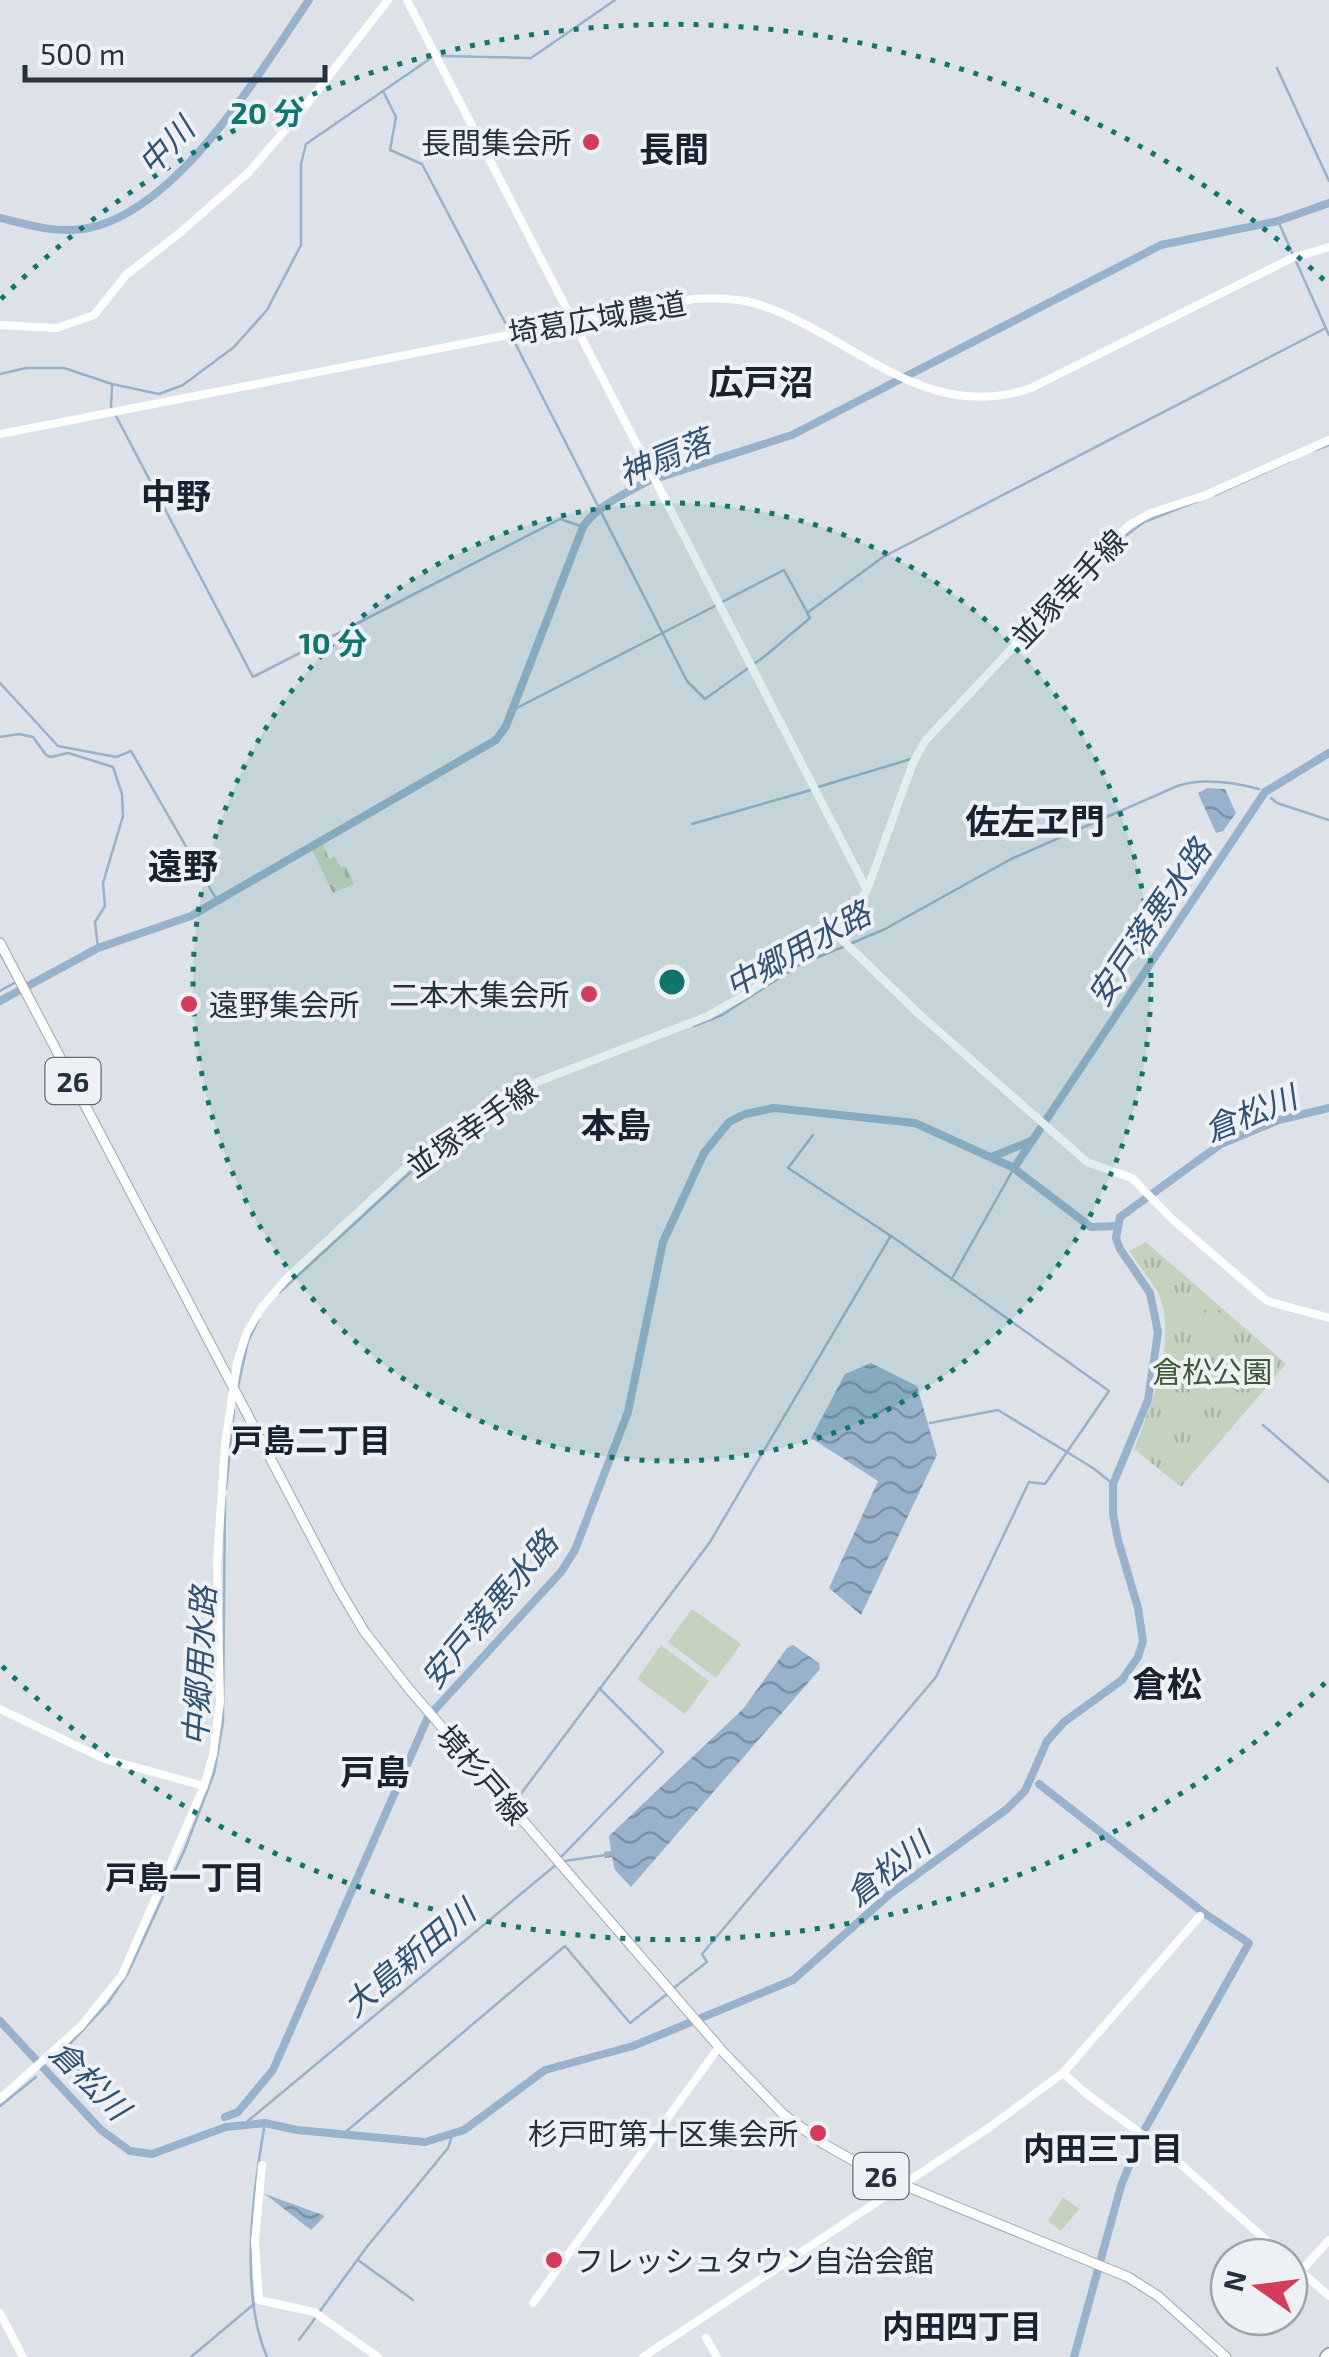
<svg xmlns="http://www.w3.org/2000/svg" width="1329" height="2357" viewBox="0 0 1329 2357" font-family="'Exo 2','Noto Sans JP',sans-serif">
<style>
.cemetery{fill:url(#cemetery-stones)}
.park{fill:url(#park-tufts)}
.garden{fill:#c4d2be}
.water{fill:url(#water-waves)}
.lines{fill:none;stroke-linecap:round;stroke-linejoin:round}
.stream{stroke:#97b2ca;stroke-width:2.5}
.river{stroke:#97b2ca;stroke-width:8}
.primary-casing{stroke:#9ca7b4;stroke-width:11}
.highway-casing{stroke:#84909f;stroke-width:14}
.secondary{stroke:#fff;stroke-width:8}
.primary{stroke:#fff;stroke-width:9}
.highway{stroke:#fff;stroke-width:11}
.ring{fill:none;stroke:#0f766e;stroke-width:5;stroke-dasharray:5 10}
.poi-dot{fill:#d33c5b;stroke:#edf1f5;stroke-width:4}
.labels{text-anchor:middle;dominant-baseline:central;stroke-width:8;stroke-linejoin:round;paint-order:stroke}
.shield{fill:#edf1f5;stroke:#626b76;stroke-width:2.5}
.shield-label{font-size:28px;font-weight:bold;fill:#26313f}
.poi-label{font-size:30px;fill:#26313f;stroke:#edf1f5;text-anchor:end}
.street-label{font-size:30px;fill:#26313f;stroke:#edf1f5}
.park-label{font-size:30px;fill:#3d5b33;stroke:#edf1f5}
.water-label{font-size:32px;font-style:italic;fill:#2f5275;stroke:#edf1f5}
.neighbourhood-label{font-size:32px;font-weight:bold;fill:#192230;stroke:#edf1f5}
.quarter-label{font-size:35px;font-weight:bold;fill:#192230;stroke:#edf1f5}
.centre{fill:#0f766e;stroke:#edf1f5;stroke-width:5}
.ring-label{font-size:30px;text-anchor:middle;font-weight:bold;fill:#0f766e;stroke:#edf1f5;stroke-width:8;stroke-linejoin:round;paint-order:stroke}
</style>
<defs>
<pattern id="cemetery-stones" width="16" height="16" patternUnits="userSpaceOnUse" patternTransform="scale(2.5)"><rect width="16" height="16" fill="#c4d2be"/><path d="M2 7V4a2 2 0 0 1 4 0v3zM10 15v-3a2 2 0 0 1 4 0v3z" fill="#a8b5a4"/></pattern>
<pattern id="park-tufts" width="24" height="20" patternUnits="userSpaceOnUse" patternTransform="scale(2.5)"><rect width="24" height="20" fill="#c4d2be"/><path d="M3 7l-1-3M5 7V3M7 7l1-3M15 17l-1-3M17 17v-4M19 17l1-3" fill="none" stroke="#a8b5a4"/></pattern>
<pattern id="water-waves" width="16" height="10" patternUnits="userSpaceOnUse" patternTransform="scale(2.5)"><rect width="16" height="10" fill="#97b2ca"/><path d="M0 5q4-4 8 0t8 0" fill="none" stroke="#7b91a5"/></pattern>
</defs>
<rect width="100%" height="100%" fill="#dde2e8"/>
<polygon class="cemetery" points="323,844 329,859 335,857 341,868 345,866 354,884 333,893 312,850"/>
<g class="park">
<path d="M 1146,1242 L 1286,1364 L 1181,1487 L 1134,1449 C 1151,1406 1181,1333 1156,1289 C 1148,1276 1137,1264 1129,1251 Z"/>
<polygon points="1063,2197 1079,2209 1061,2231 1048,2221"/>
</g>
<g class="garden">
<polygon points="1211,1306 1229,1321 1215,1337 1198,1322"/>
<polygon points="692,1609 741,1644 716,1678 668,1642"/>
<polygon points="661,1645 709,1681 685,1714 637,1679"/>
</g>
<g class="water">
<polygon points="1207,788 1225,789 1236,813 1223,831 1216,833 1198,793"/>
<polygon points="871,1363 917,1386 937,1455 861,1615 829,1588 878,1481 811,1438 845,1374"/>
<polygon points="793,1645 819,1663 820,1669 631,1887 615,1870 612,1857 605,1858 604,1852 611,1851 609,1836 743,1709 787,1648"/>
<polygon points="73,2053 100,2080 89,2094 60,2066"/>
<polygon points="265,2194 323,2215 324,2217 311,2230"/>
</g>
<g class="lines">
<g class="stream">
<polyline points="442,56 531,58 615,0"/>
<polyline points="1277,68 1329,181"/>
<polyline points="383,91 396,117 390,150 422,164 509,330"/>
<polyline points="1278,221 1329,335"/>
<polyline points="512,337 687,681 705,699 765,656 810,618 807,613 883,557 1326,328"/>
<polyline points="0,374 26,368 64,368 112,384 159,394 183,385 234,347 267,310 301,245 301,164 306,144 434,56"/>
<polyline points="111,407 112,385"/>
<polyline points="115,414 253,677 560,519 583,527"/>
<polyline points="1316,450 1329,445"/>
<polyline points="1215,495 1290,461"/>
<polyline points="722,602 784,570 807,612"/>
<polyline points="1055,608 1120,540 1144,522 1198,501"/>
<polyline points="0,683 58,746 116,757 131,751 218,902"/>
<polyline points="511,711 715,606"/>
<polyline points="0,737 19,734 33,737 46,755 51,757 68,753 113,767 122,794 123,816 103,883 105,906 95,922 98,948"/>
<polyline points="818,787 911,759"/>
<polyline points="1271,798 1277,803 1329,820"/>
<polyline points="692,824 811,790"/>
<path d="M 852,943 L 885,929 L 1011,859 L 1175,787 C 1201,777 1232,782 1259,789"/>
<polyline points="0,953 13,977"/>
<polyline points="0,991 16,982"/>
<polyline points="694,1026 722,1015 799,965 845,946"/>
<polyline points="492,1112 523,1092"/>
<polyline points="951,1280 1014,1168"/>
<polyline points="279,1293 428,1156"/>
<polyline points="238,1387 248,1341 259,1319"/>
<polyline points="930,1423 998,1410 1093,1468 1113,1484"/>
<polyline points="1263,1425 1329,1482"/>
<polyline points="226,1489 234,1410"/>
<polyline points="514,1803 710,1542 890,1237"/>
<polyline points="561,1857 663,1752 599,1688"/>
<polyline points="564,1861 606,1855"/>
<polyline points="675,1987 707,1962 702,1954 936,1677 1029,1482 1045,1484 1109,1391 897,1240 788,1168 813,1135"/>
<polyline points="55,2060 108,2003 128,1973 185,1849 214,1773 223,1722 225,1497"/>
<polyline points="0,2106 36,2077"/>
<path d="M 265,2123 C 253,2191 239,2292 267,2357"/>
<polyline points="243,2125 557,1864"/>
<polyline points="342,2135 565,1946 630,2023 667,1994"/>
<polyline points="358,2260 413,2300"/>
<polyline points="320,2311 366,2248 448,2148 452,2136"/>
<polyline points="299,2340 316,2317"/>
<polyline points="191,2357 254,2304"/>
</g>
<g class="river">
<path d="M 0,218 C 28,225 54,233 83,229 C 176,215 259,73 309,0"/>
<path d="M 0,1001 L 98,948 L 191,916 L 496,740 L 506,726 L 583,527 C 596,506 627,493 648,481 L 792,435 L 1161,245 L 1278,221 L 1329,203"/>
<polyline points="994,1156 1031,1141"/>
<polyline points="1014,1168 1265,792 1329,753"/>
<polyline points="1039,1784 1204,1913 1249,1943 1145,2129"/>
<polyline points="0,2021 101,2130 130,2151 152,2154 226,2127 265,2123 297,2130 425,2142 464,2130 545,2070 633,2046 793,1980 890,1894 1007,1809 1025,1791 1047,1741 1064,1722 1122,1680 1138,1657 1143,1641 1138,1608 1118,1540 1113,1514 1113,1484 1148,1400 1158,1332 1150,1293 1120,1249 1116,1238 1120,1217 1221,1144 1279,1120 1329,1108"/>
<polyline points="225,2117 238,2112 273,2070 428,1717 561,1572 575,1550 628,1412 663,1242 704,1153 729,1122 745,1114 774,1108 915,1123 1012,1167 1091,1227 1116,1226"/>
<polyline points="1074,2357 1121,2186 1140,2139"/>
</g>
<g class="primary-casing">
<polyline id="primary" points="0,943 339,1589 364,1631 409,1689 725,2054 783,2114 824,2144 879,2175 1128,2277 1158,2296 1226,2357"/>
</g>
<g class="highway-casing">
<polyline id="highway" points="1326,2357 1329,2354"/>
</g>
<g class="secondary">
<polyline points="407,0 867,890"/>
<polyline points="0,325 57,328 94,315 126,275 181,232 249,172 300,113 388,0"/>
<path d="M 0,434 L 693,299 C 713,298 735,298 754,303 C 851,332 922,426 1031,388 L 1292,258 L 1329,247"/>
<polyline points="836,934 918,1013 1087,1162 1132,1178 1172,1219 1267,1301 1329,1318"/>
<polyline points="0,1709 102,1758 204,1786"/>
<polyline points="1063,2073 1088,2095 1169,2154 1285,2257"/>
<polyline points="0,2099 81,2026 122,1975 204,1786 213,1755 220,1702 217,1563 225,1445 237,1363 247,1332 262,1307 287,1278 410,1164 519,1089 708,1016 748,993 836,934 867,890 913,763 925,741 1106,548 1129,525 1151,513 1206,495 1329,440"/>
<polyline points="262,2165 255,2241 259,2300 314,2312 378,2357"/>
<polyline points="1289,2261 1329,2296"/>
<polyline points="1301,2271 1329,2240"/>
<polyline points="533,2303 719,2047"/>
<polyline points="0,2313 23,2357"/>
<polyline points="706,2338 717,2357"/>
<polyline points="643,2357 987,2129 1063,2073 1200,1916"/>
</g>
<use href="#primary" class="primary"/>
<use href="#highway" class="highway"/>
</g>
<circle cx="672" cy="982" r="479" fill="#0f766e" fill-opacity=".12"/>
<g class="ring">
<circle cx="672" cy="982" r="479"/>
<path d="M1325 1683A958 958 0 0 1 1 1665M1 299A958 958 0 0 1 1325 281"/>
</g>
<g class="poi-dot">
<circle cx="591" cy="142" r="10"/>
<circle cx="589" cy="994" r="10"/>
<circle cx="189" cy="1004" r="10"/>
<circle cx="818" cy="2133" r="10"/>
<circle cx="554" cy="2260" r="10"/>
</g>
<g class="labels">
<g class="shield">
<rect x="45.5" y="1058" width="55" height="46" rx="8"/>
<rect x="853.5" y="2153" width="55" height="46" rx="8"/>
</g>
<g class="shield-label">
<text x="73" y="1081">26</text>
<text x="881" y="2176">26</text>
</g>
<g class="poi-label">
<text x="571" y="142">長間集会所</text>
<text x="569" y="994">二本木集会所</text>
<text x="209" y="1004" text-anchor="start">遠野集会所</text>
<text x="798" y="2133">杉戸町第十区集会所</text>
<text x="574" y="2260" text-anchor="start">フレッシュタウン自治会館</text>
</g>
<g class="street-label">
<text transform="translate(597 317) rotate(-10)">埼葛広域農道</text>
<text transform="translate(1068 588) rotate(-46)">並塚幸手線</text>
<text transform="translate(471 1127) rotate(-34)">並塚幸手線</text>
<text transform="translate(483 1774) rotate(49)">境杉戸線</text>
</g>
<g class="park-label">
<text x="1212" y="1371">倉松公園</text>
</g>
<g class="water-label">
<text transform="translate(165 145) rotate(-46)">中川</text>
<text transform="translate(664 456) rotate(-22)">神扇落</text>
<text transform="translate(1148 922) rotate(-56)">安戸落悪水路</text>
<text transform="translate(797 948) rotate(-29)">中郷用水路</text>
<text transform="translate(1250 1112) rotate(-22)">倉松川</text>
<text transform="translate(488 1609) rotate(-50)">安戸落悪水路</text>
<text transform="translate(198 1666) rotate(-87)">中郷用水路</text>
<text transform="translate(887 1868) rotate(-38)">倉松川</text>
<text transform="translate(408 1957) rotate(-40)">大島新田川</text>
<text transform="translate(91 2079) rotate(45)">倉松川</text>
</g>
<g class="neighbourhood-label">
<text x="311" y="1439">戸島二丁目</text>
<text x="185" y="1876">戸島一丁目</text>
<text x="1103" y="2147">内田三丁目</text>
<text x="962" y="2325">内田四丁目</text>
</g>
<g class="quarter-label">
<text x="674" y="148">長間</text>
<text x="761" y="381">広戸沼</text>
<text x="176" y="495">中野</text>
<text x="1035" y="820">佐左ヱ門</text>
<text x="183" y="865">遠野</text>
<text x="616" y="1124">本島</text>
<text x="1167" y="1683">倉松</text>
<text x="375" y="1771">戸島</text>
</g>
</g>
<circle cx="672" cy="982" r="15" class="centre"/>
<g class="ring-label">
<text x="267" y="124">20 分</text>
<text x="333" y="654">10 分</text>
</g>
<g transform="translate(1259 2287) rotate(284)"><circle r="48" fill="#edf1f5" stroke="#9da4ac" stroke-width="2.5"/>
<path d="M0-8L18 38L0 25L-18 38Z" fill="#d33c5b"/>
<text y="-15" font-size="28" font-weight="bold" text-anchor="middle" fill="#26313f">N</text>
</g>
<path d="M25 65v15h300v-15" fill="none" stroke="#26313f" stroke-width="5"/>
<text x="40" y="65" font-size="30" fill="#26313f" stroke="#edf1f5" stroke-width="8" paint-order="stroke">500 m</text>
</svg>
